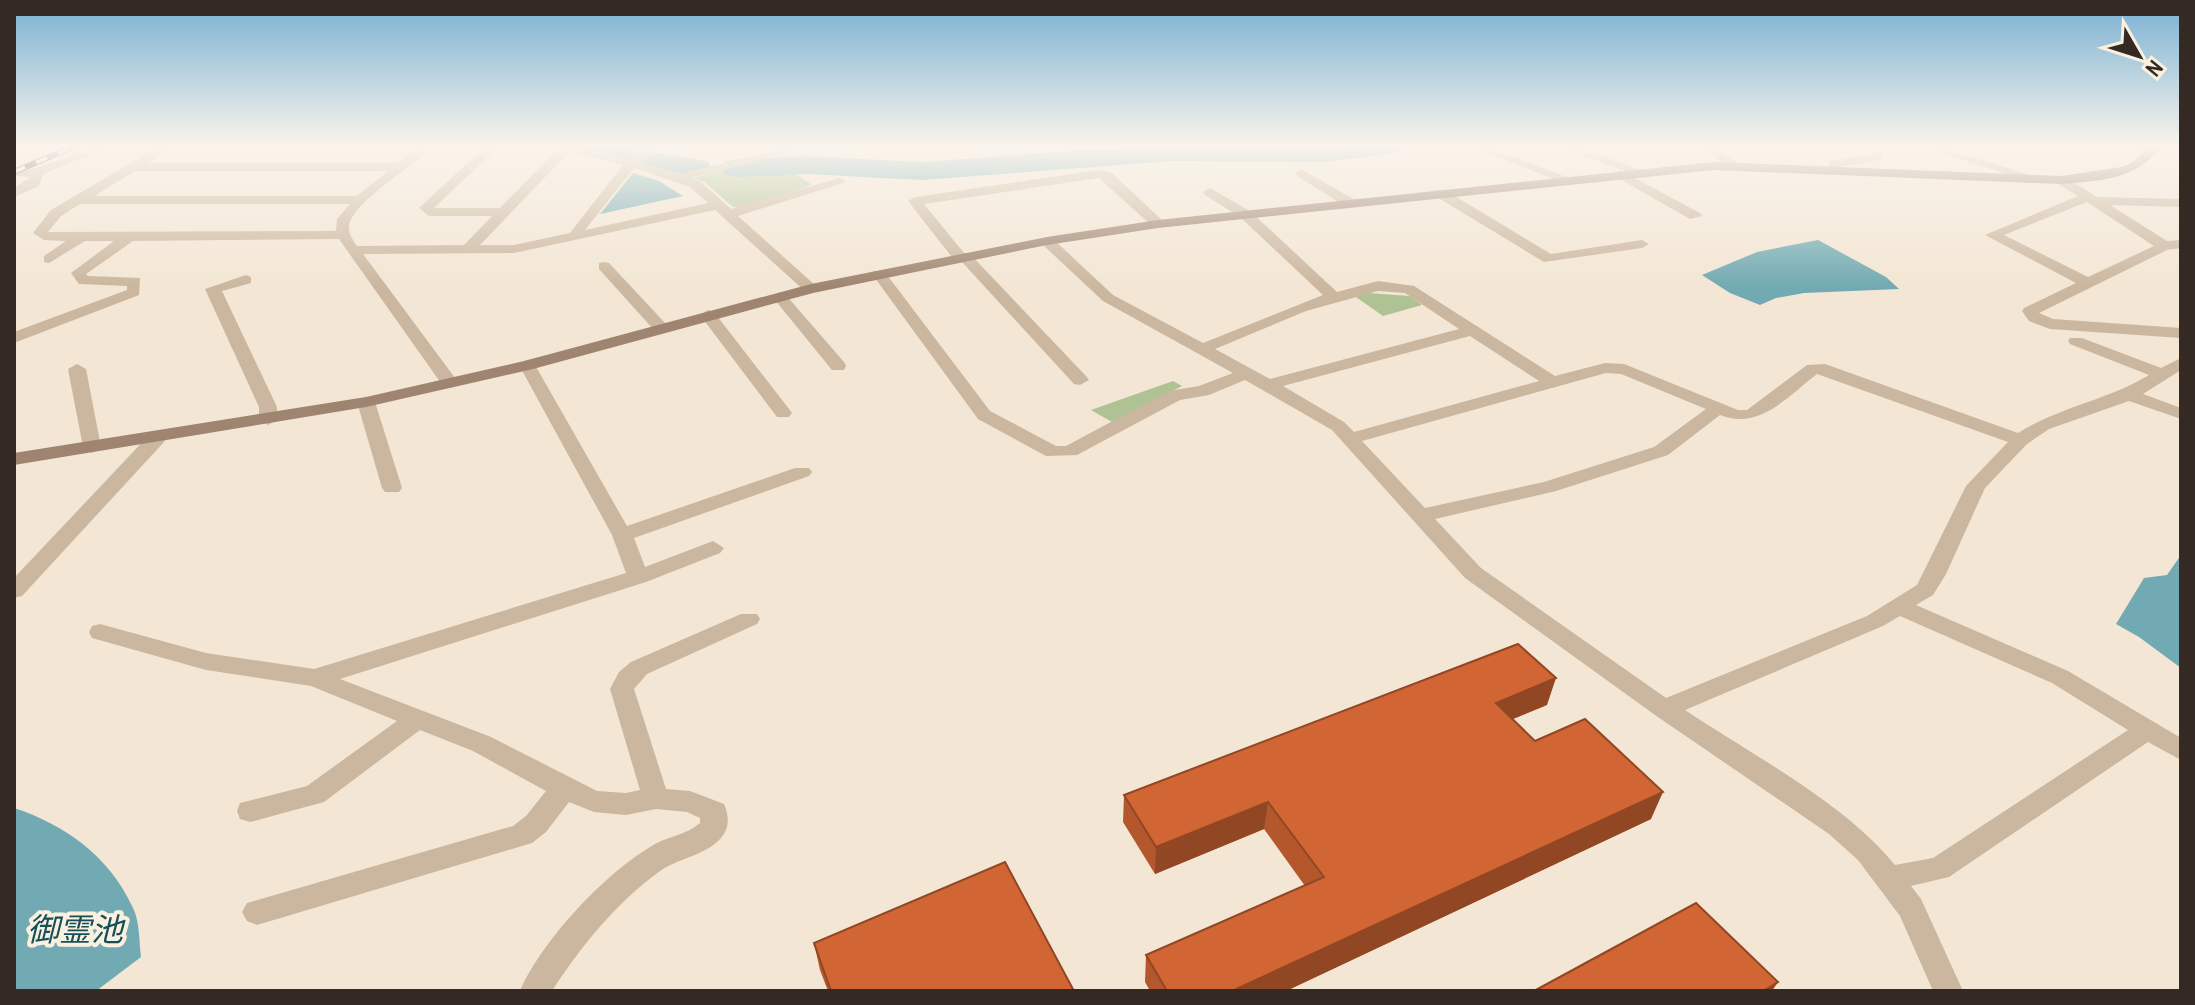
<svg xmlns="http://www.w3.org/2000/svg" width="2195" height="1005" viewBox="0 0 2195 1005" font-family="'Archivo Narrow','Noto Sans JP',sans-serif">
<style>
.green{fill:#afc293}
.water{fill:#71aab2}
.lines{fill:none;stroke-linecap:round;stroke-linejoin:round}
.river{fill:#71aab2;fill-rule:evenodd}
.street{fill:#cbb79f;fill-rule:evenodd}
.secondary{fill:#9f8571;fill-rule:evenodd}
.rail-casing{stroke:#342a23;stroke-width:6}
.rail{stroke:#faf0e0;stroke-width:4;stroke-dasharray:12;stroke-linecap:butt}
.wall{fill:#b4572c}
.shaded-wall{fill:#924724}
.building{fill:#d16533;stroke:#924724;stroke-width:2}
.labels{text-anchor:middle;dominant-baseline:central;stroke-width:8;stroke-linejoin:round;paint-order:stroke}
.near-water-label{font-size:32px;font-style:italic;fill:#164f58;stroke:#faf0e0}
</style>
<rect width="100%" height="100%" fill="#f3e6d4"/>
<g class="green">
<polygon points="788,168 812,185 744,207 733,207 704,182 694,178 726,169"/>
<polygon points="1368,293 1410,296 1422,305 1383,316 1356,297"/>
<polygon points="1173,381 1182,386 1112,422 1091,410"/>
</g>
<g class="water">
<polygon points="633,173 659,181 683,196 600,214"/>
<polygon points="1818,240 1886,277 1899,289 1804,293 1776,298 1760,305 1730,293 1702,275 1757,252"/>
<polygon points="2181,555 2181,668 2139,637 2116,624 2144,578 2167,575"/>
<path d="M 14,808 C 66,825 110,857 133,908 C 140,922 139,942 141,957 L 96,991 L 14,991 Z"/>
</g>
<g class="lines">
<g class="river">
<polygon points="578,147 630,147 639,154 634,160 624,163 582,153"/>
<polygon points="1125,147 1399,147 1395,153 1326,162 1172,161 922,180 807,174 736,177 725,174 721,168 725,162 736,159 807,156 922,162"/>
<polygon points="651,152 707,161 711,167 707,173 696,176 641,167 636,161 641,155"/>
</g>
<g class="street">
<polygon points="93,147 109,147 43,174 39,186 14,197 14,188 31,177 14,176 14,168 34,169"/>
<path d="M 158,147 L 172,147 L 148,163 L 397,163 L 418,147 L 431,147 C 414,167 349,203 349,228 C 349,235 353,240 357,246 L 464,245 L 492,216 L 429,216 L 419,208 L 485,147 L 498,147 L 434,208 L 500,208 L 557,150 L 555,147 L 575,147 L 629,159 L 643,147 L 656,147 L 641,162 L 680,174 L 789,147 L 808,147 L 692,178 L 700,181 L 731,209 L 840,178 L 846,182 L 738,216 L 816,286 L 816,292 L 806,292 L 715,210 L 514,253 L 363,254 L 458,382 L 449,387 L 443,386 L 339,239 L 133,241 L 86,274 L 88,276 L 140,278 L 139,295 L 14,343 L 14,332 L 127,290 L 127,286 L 79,284 L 71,273 L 114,241 L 85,241 L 49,263 L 44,262 L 44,256 L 66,241 L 44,240 L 33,233 L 51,210 ZM 569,152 L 623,165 L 570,233 L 514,245 L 480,245 ZM 634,168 L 690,187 L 708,203 L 585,230 ZM 135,171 L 388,171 L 357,196 L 94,196 ZM 80,204 L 350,204 L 337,219 L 336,231 L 48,232 L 61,216 Z"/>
<polygon points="1473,147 1489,147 1574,180 1563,183"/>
<polygon points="1560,147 1577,147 1640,170 1630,173"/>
<polygon points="1699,147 1713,147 1743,166 1733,169"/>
<polygon points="1922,147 1940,147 2046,180 2035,183"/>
<polygon points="2121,147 2144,147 2158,152 2152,156"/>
<polygon points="1877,153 1881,154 1881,160 1840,167 1838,173 1834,174 1828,170 1829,161"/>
<polygon points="1301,169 1355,200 1357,203 1345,206 1297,176 1295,173"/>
<polygon points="1099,170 1112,173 1163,221 1163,227 1153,227 1099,178 924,204 964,253 970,254 1086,376 1089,380 1080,385 1074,384 962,262 955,261 908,201 915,197"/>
<polygon points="1620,170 1700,213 1702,216 1690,219 1616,177 1614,174"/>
<path d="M 2056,177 L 2066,177 L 2097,197 L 2181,199 L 2181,207 L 2110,205 L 2167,241 L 2181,240 L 2181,248 L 2167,250 L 2039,313 L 2053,319 L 2181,328 L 2181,338 L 2050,329 L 2029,321 L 2022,311 L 2024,308 L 2076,283 L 1985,235 L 2078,196 L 2056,183 ZM 2087,202 L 2154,246 L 2088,277 L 2004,235 Z"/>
<path d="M 1210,188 L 1250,211 L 1337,292 L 1378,281 L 1414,286 L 1555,376 L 1605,363 L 1624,364 L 1738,410 L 1747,410 L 1807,365 L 1825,364 L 2018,433 C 2059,407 2108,400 2149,375 L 2070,344 L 2068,341 L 2070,338 L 2082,338 L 2161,368 L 2181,358 L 2181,370 L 2143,394 L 2181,408 L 2181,419 L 2129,401 L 2049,429 L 2027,444 L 1985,488 L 1946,574 L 1933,595 L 1916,605 L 2068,671 L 2181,738 L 2181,760 L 2148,742 L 1949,877 L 1911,886 L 1921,899 L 1963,991 L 1933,991 L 1900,916 L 1858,860 L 1829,834 L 1655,715 L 1465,578 L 1332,430 L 1245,380 L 1209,395 L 1180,400 L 1077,455 L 1046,456 L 978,419 L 872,274 L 874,271 L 884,271 L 990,411 L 1056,446 L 1066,446 L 1169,391 L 1199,386 L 1233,373 L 1103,301 L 1042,244 L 1042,238 L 1052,238 L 1113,295 L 1203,343 L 1323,295 L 1240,217 L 1205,195 L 1203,192 ZM 1378,291 L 1405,293 L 1459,329 L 1270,379 L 1215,349 L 1306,311 ZM 1470,336 L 1539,381 L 1354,432 L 1344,422 L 1283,386 ZM 1606,373 L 1621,374 L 1706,409 L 1654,447 L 1544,482 L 1425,508 L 1362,441 ZM 1817,374 L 2008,442 L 1966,486 L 1917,585 L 1867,616 L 1666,698 L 1481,568 L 1435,519 L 1556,491 L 1668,455 L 1720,415 C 1759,431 1788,396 1817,374 ZM 1900,616 L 2052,683 L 2128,730 L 1933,858 L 1895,865 C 1846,804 1751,754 1685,710 L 1883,626 Z"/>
<polygon points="1435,190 1445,190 1551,254 1642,240 1649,244 1642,248 1544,262 1435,196"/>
<polygon points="604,262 609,263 666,324 666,330 654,330 599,269 599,263"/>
<polygon points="246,275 251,277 251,283 222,291 277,407 277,420 268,425 259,420 259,407 205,289"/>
<polygon points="780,292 785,294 844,362 846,366 844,370 832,370 775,300 772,297"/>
<polygon points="708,310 714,312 789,409 792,413 789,417 777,417 700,315"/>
<path d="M 527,360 L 535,365 L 627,526 L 795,468 L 809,468 L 812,472 L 809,476 L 634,538 L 645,567 L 713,541 L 724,548 L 720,553 L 646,582 L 340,679 L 491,737 L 597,791 L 626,793 L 640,790 L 610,689 L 619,672 L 631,662 L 741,614 L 757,614 L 760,619 L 757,624 L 647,674 L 634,689 L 666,789 L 690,791 L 724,804 C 728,813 730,825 724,834 C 710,855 680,857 660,871 C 617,902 581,946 552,991 L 520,991 C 542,940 606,872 655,844 C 670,836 686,835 700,823 L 700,818 L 687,812 L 656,809 L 626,815 L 594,812 L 569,802 L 546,832 L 532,843 L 257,925 L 247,921 L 242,912 L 247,903 L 513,826 L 526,816 L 546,791 L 473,751 L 420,730 L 324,802 L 250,822 L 240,819 L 237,811 L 240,803 L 307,786 L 397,721 L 311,686 L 206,670 L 92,638 L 89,632 L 92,626 L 100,624 L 206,653 L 314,669 L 626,573 L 612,535 L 519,365 Z"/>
<polygon points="77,364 86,369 101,447 92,453 83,447 68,369"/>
<polygon points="366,397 375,402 402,488 399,492 385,492 382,488 357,402"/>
<polygon points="157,432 166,438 164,442 22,596 14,598 14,578 150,434"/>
</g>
<path class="secondary" d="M 2148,147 L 2160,147 C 2138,180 2098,181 2061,184 L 1714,170 L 1158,228 L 1047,245 L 813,293 L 533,369 L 366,407 L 14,465 L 14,453 L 366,397 L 524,361 L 811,284 L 1047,237 L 1158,220 L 1714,162 L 2061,176 L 2122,167 L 2133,162 Z"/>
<g class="rail-casing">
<polyline id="rail" points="14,172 72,147"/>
</g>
<use href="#rail" class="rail"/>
</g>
<g class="wall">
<polygon points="1547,705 1513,719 1535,741 1651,819 1286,991 1150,991 1145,982 1146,955 1305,886 1264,829 1155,874 1123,822 1124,795"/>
<polygon points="814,943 1074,991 828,991 820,970"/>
</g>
<g class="shaded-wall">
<polygon points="1556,678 1547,705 1488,729 1496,703"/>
<polygon points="1663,792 1651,819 1286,991 1232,991"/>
<polygon points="1268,802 1264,829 1155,874 1156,847"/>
<polygon points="1778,982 1772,991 1763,991"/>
</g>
<g class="building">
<polygon points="1518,644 1556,678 1496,703 1535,741 1585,719 1663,792 1232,991 1167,991 1146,955 1324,877 1268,802 1156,847 1124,795"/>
<polygon points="1005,862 1074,991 831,991 814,943"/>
<polygon points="1696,903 1778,982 1763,991 1534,991"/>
</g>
<linearGradient id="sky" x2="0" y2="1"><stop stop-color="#78b0d2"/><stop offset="0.51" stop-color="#faf4ec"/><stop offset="1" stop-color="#faf4ec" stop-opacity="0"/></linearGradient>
<rect width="2195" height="287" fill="url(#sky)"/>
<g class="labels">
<g class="near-water-label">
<text x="75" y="929">御霊池</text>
</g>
</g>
<rect width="2195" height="1005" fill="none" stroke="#342a23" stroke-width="32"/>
<g transform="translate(2139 56) rotate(129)" stroke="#faf0e0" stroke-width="6" paint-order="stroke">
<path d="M0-6L14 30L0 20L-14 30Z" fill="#342a23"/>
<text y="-12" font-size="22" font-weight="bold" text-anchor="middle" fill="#342a23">N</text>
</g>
</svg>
